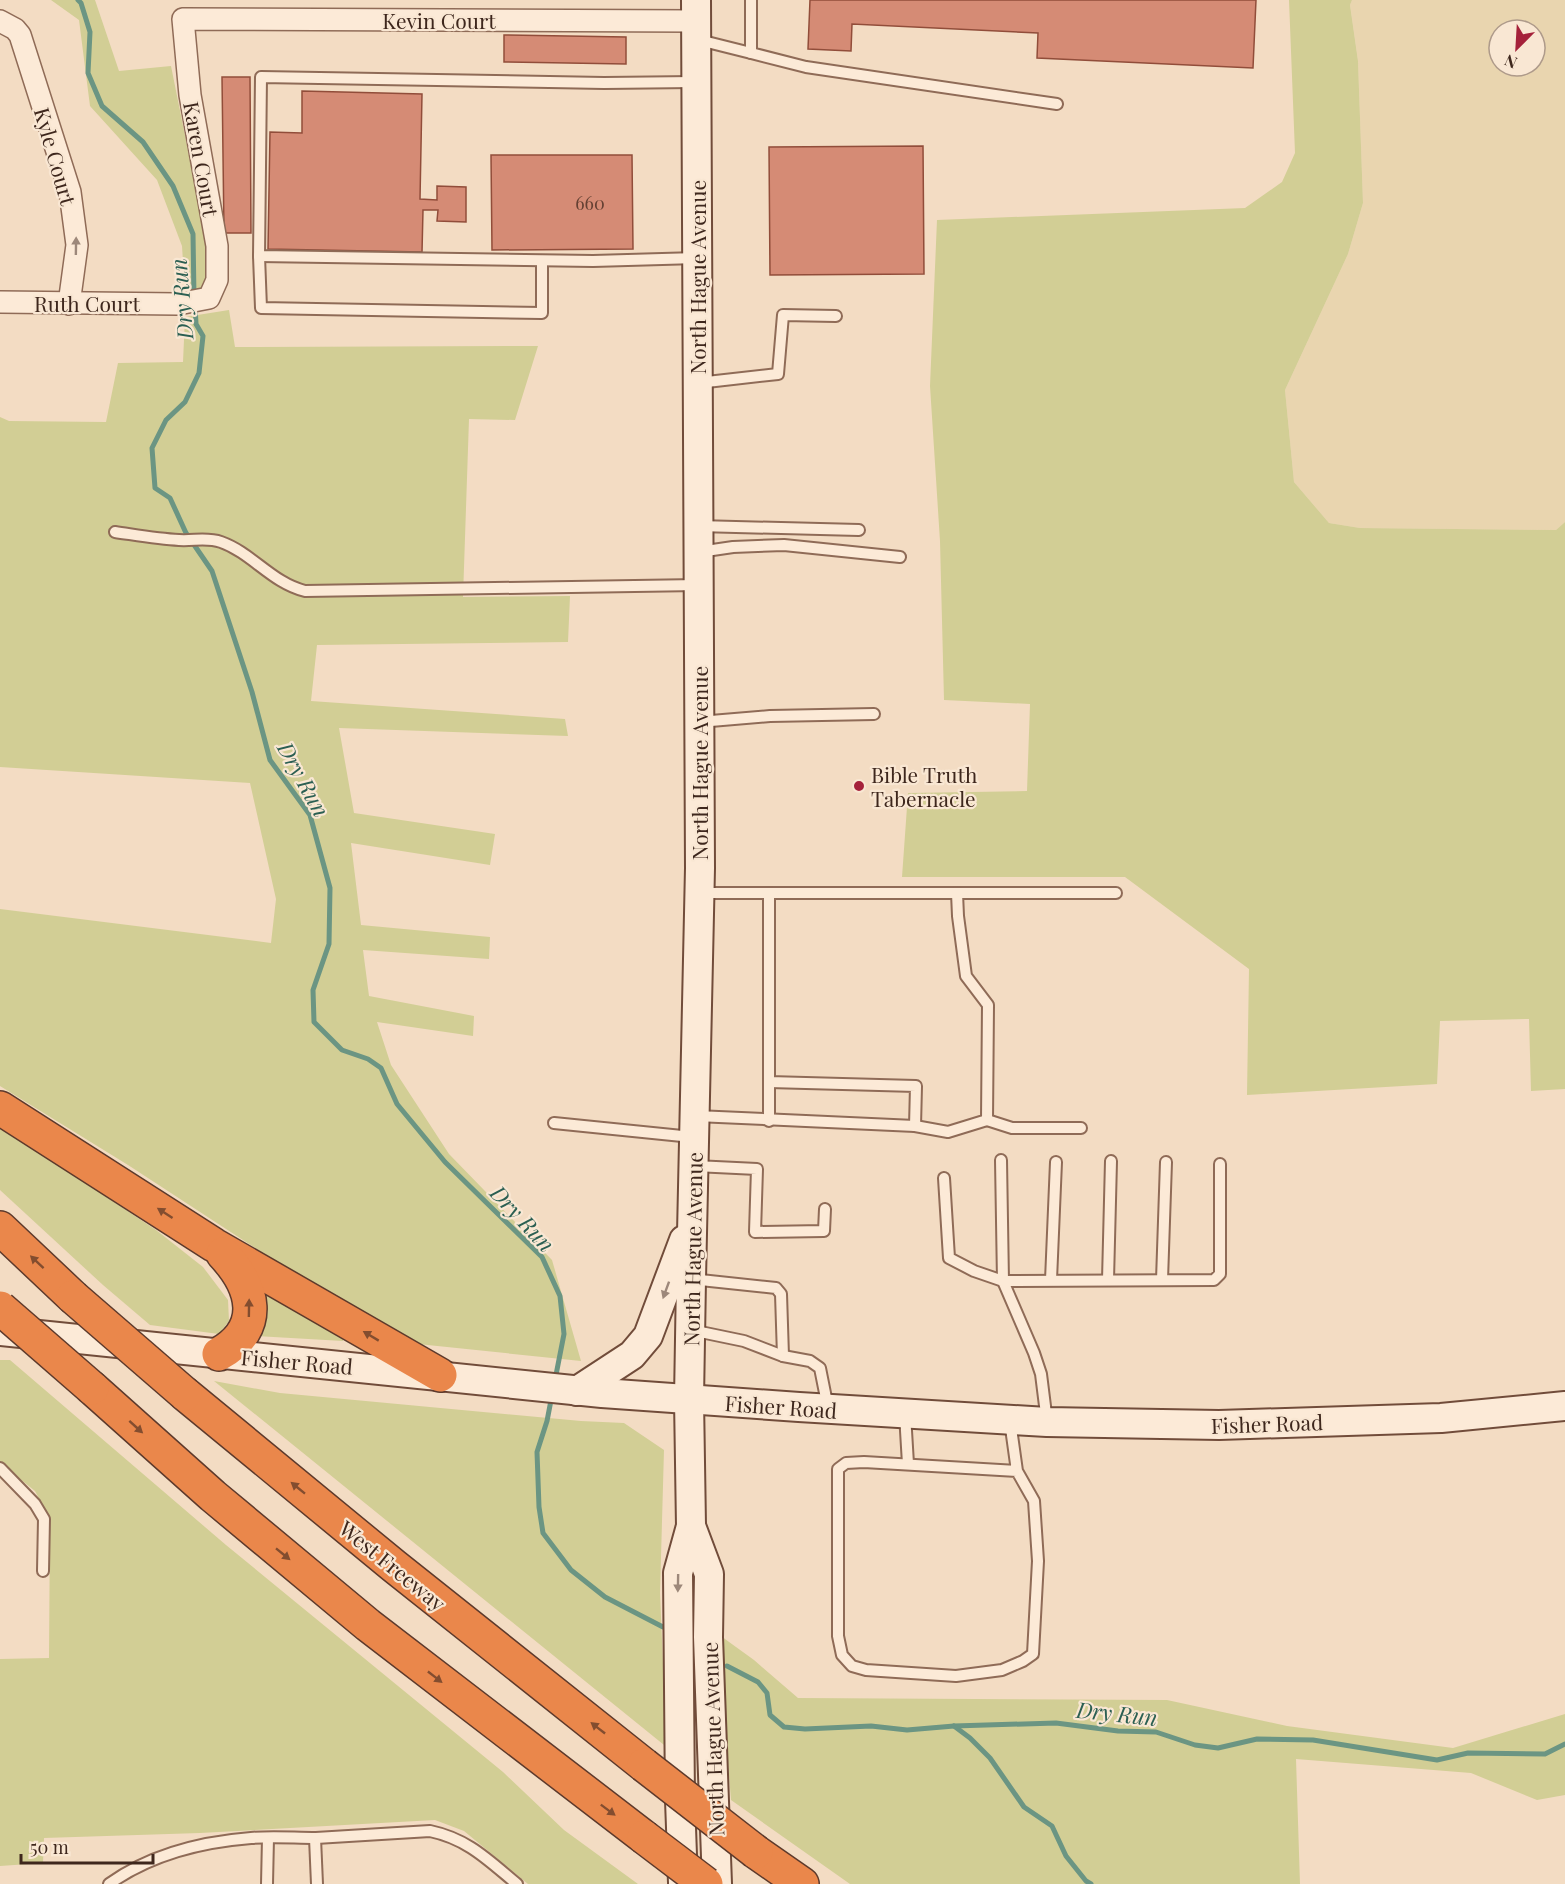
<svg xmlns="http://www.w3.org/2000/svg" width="1565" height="1884" viewBox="0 0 1565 1884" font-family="'Playfair Display',serif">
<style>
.farmland{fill:#e9d5af;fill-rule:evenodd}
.green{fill:#d2ce95}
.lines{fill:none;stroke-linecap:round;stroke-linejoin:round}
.stream{stroke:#6b9583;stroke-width:5}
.building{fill:#d58b75;stroke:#914d3a;stroke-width:1.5}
.lane-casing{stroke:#8f6b57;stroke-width:14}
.street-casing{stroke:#8f6b57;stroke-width:24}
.secondary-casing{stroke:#714c3a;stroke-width:32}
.highway-casing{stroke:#5d3a2c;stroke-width:36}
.lane{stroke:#fcead7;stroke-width:10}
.street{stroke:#fcead7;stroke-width:21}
.secondary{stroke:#fcead7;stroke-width:28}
.highway{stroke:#ea874b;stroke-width:33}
.highway-bridge-casing{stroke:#5d3a2c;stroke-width:36;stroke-linecap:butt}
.highway-bridge{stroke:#ea874b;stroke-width:33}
.oneway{fill:#9d887a}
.oneway2{fill:#834d2f}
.poi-dot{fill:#a5213a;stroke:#f9e7d3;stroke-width:2}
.labels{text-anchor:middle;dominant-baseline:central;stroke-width:4.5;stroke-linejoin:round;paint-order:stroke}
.number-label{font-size:18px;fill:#644033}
.street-label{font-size:21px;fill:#3e271d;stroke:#f9e7d3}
.poi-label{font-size:21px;fill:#3e271d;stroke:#f9e7d3;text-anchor:start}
.water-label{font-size:22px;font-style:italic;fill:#2b5f52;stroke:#f9e7d3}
</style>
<rect width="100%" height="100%" fill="#f3dcc3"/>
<path class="farmland" d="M 1352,0 L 1565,0 L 1565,522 L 1556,530 L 1360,528 L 1329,523 L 1294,482 L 1285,390 L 1348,254 L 1363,203 L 1358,61 L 1350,5 ZM 1499,30 L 1535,30 L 1535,66 L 1499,66 Z"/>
<g class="green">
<polygon points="51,0 95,0 119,71 171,66 208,250 208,292 185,294 182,246 157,180 90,106 79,20"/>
<polygon points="1289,0 1352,0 1350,5 1358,61 1363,203 1348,254 1285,390 1294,482 1329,523 1360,528 1556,530 1565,522 1565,1089 1531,1091 1529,1019 1440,1021 1437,1084 1247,1095 1249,969 1125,877 902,877 908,793 1027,791 1030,704 944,700 940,541 930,386 937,220 1245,208 1282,182 1295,153"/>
<polygon points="229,310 235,347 538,346 515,420 469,419 463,597 570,596 568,642 317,645 311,701 565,719 568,736 339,728 354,813 495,834 490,865 351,843 361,925 490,937 489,959 363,950 369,996 474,1016 473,1036 377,1022 391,1065 449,1154 552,1260 581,1361 418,1344 355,1313 128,1165 0,1086 0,909 271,943 276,899 250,783 0,767 0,417 9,421 106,422 118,363 183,362 185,317"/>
<polygon points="0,1126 156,1230 203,1267 228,1300 229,1321 219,1334 150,1325 103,1285 0,1190"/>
<polygon points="256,1280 344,1332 343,1341 256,1336"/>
<polygon points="0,1360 10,1360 226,1545 503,1772 564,1830 638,1884 528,1884 464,1831 435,1820 200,1833 44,1838 43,1863 0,1866 0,1659 49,1658 50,1519 35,1491 0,1463"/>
<polygon points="214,1381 280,1393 581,1421 624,1423 664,1450 660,1593 663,1664 669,1749"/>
<polygon points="718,1634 754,1660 798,1698 1167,1700 1287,1726 1453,1748 1565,1714 1565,1795 1537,1800 1471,1773 1296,1759 1300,1884 850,1884 731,1800"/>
</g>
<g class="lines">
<g class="stream">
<polyline points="78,0 81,3 90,32 88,73 102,106 143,142 173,186 193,234 194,297"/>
<polyline points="195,306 196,324 203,336 199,373 185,402 166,420 152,448 155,488 170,498 186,533 212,571 252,692 270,760 310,815 330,888 329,944 313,990 314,1022 342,1050 368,1059 381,1068 397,1104 445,1162 542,1257 560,1296 564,1334 555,1380"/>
<polyline points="552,1395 547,1421 537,1452 539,1507 543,1533 571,1570 605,1597 663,1627"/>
<polyline points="727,1666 758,1682 767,1693 770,1715 784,1727 805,1729 871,1726 907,1730 954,1726 1056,1723 1118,1731 1156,1732 1195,1745 1218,1748 1257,1739 1313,1740 1437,1760 1468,1753 1545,1754 1565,1744"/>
<polyline points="954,1726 970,1738 990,1758 1024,1807 1052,1826 1066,1856 1086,1881 1091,1884"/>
</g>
</g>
<g class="building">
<polygon points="810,0 1256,0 1253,68 1037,58 1038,33 852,24 851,51 808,49"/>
<polygon points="504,35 626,37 626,64 504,62"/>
<polygon points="222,77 250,77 251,233 224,233"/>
<polygon points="302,91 422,94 420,199 437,200 437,186 466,187 466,222 437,221 438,210 423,210 422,252 268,249 270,132 302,133"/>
<polygon points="923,146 924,274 770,275 769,147"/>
<polygon points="491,155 632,155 633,249 492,250"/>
</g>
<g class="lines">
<g class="lane-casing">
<g id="lane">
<polyline points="751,0 751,53 806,67 1057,104"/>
<polyline points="699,40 751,53"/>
<polyline points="694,82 604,83 261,77 259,256 593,261 697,258"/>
<polyline points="259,256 261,308 542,313 542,261"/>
<polyline points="698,383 778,374 783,315 836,316"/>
<polyline points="698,526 859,530"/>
<path d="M 115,532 C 136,535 158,539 179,540 C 194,541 207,537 221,542 C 252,553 272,583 305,591 L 698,585"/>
<polyline points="699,552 733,547 784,545 900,557"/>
<polyline points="699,722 770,716 874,714"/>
<polyline points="699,893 1116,893"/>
<polyline points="769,893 769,1082 916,1086 915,1126"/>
<polyline points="696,1116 915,1126 948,1132 987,1120 988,1005 966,976 958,916 957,893"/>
<polyline points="987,1120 1012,1128 1081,1128"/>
<polyline points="769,1121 769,1082"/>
<polyline points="554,1123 692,1137"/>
<polyline points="1001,1160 1003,1281 1034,1353 1041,1374 1047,1422"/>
<polyline points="695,1166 757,1169 755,1232 824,1231 825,1209"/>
<polyline points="944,1178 949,1258 974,1271 1003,1281 1214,1280 1220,1274 1220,1164"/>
<polyline points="691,1279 776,1288 781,1294 783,1356"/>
<polyline points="1051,1280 1056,1162"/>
<polyline points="1108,1280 1111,1161"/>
<polyline points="1162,1280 1166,1162"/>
<polyline points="691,1330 744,1341 783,1356 810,1361 820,1368 828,1408"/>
<polyline points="905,1414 908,1464"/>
<polyline points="1010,1421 1017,1471 1034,1501 1038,1561 1033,1654 1023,1661 1002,1670 956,1676 866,1670 852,1666 842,1655 838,1636 838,1469 846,1463 864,1462 1017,1471"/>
<polyline points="0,1468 35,1504 44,1519 43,1571"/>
<polyline points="315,1838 317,1884"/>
<path d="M 109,1884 C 151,1854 200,1842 251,1838 C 273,1836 294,1838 316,1838 C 354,1836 392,1833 430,1831 C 468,1839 488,1860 517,1884"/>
<polyline points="267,1884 268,1838"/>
</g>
</g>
<g class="street-casing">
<g id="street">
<polyline points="0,21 15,29 20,35 70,192 77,245 69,304"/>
<polyline points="0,302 178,304 209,298 217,280 217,246 190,95 183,19 696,21"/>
</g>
</g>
<g class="secondary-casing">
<g id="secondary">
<polyline points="0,1331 602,1393 799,1407 1047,1422 1219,1425 1441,1418 1565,1406"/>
<polyline points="577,1391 632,1355 648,1336 684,1240"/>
<polyline points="691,1526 709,1574 708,1637 717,1884"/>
<polyline points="683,1883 680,1800 678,1573 691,1526 689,1399 691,1279 700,868 696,0"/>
</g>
</g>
<g class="highway-casing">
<g id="highway">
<polyline points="0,1108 214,1245 440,1375"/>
<polyline points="0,1228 73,1297"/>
<path d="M 219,1354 C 265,1328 254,1287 223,1254"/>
<polyline points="92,1388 213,1496 368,1625 644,1837"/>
<polyline points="185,1394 394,1566 644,1765"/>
<polyline points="756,1852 802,1884"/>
</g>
</g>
<use href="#lane" class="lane"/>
<use href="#street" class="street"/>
<use href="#secondary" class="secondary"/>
<use href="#highway" class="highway"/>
<g class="highway-bridge-casing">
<g id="highway-bridge">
<polyline points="73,1297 185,1394"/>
<polyline points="0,1308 92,1388"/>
<polyline points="644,1765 756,1852"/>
<polyline points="644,1837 706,1884"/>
</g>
</g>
<use href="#highway-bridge" class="highway-bridge"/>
</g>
<defs><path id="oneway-solid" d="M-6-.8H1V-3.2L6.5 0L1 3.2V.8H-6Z" transform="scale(1.5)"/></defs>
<g class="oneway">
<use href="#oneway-solid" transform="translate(76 246) rotate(-89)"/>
<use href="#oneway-solid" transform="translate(666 1290) rotate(110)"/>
<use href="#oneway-solid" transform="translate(678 1583) rotate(91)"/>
</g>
<g class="oneway2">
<use href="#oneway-solid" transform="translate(165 1213) rotate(-147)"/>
<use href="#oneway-solid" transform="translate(37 1262) rotate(-137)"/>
<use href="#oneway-solid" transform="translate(249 1308) rotate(-89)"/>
<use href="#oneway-solid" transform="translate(371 1336) rotate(-149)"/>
<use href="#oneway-solid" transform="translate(136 1427) rotate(42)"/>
<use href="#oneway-solid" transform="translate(298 1488) rotate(-141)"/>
<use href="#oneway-solid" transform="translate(283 1554) rotate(39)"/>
<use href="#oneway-solid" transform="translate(435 1677) rotate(38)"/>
<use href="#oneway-solid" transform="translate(598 1728) rotate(-142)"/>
<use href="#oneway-solid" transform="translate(608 1810) rotate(37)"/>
</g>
<circle class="poi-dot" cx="859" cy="786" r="6"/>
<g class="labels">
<g class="number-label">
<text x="590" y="203">660</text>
</g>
<g class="street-label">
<text x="439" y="20">Kevin Court</text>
<text transform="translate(56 156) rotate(74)">Kyle Court</text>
<text transform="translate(202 159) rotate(80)">Karen Court</text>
<text transform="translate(697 277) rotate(-90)">North Hague Avenue</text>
<text x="87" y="303">Ruth Court</text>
<text transform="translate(699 763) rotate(-90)">North Hague Avenue</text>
<text transform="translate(692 1249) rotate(-89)">North Hague Avenue</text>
<text transform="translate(297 1361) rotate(5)">Fisher Road</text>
<text transform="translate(781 1406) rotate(4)">Fisher Road</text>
<text transform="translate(1267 1423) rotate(-2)">Fisher Road</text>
<text transform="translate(393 1565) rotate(39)">West Freeway</text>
<text transform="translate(712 1739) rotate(-92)">North Hague Avenue</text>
</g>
<g class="poi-label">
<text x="871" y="774">Bible Truth<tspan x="871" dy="24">Tabernacle</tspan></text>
</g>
<g class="water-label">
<text transform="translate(181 299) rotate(-95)">Dry Run</text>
<text transform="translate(304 779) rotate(61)">Dry Run</text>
<text transform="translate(523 1218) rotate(47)">Dry Run</text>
<text transform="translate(1117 1713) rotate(6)">Dry Run</text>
</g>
</g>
<g transform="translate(1517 48) rotate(204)"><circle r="28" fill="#f9e7d3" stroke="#ae9a8a" stroke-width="1.5"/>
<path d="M0-4.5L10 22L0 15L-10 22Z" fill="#a5213a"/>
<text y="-9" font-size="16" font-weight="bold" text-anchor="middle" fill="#3e271d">N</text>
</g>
<path d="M21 1854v9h132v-9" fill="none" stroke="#3e271d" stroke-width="3"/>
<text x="30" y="1854" font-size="18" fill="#3e271d" stroke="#f9e7d3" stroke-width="4.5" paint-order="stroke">50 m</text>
</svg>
